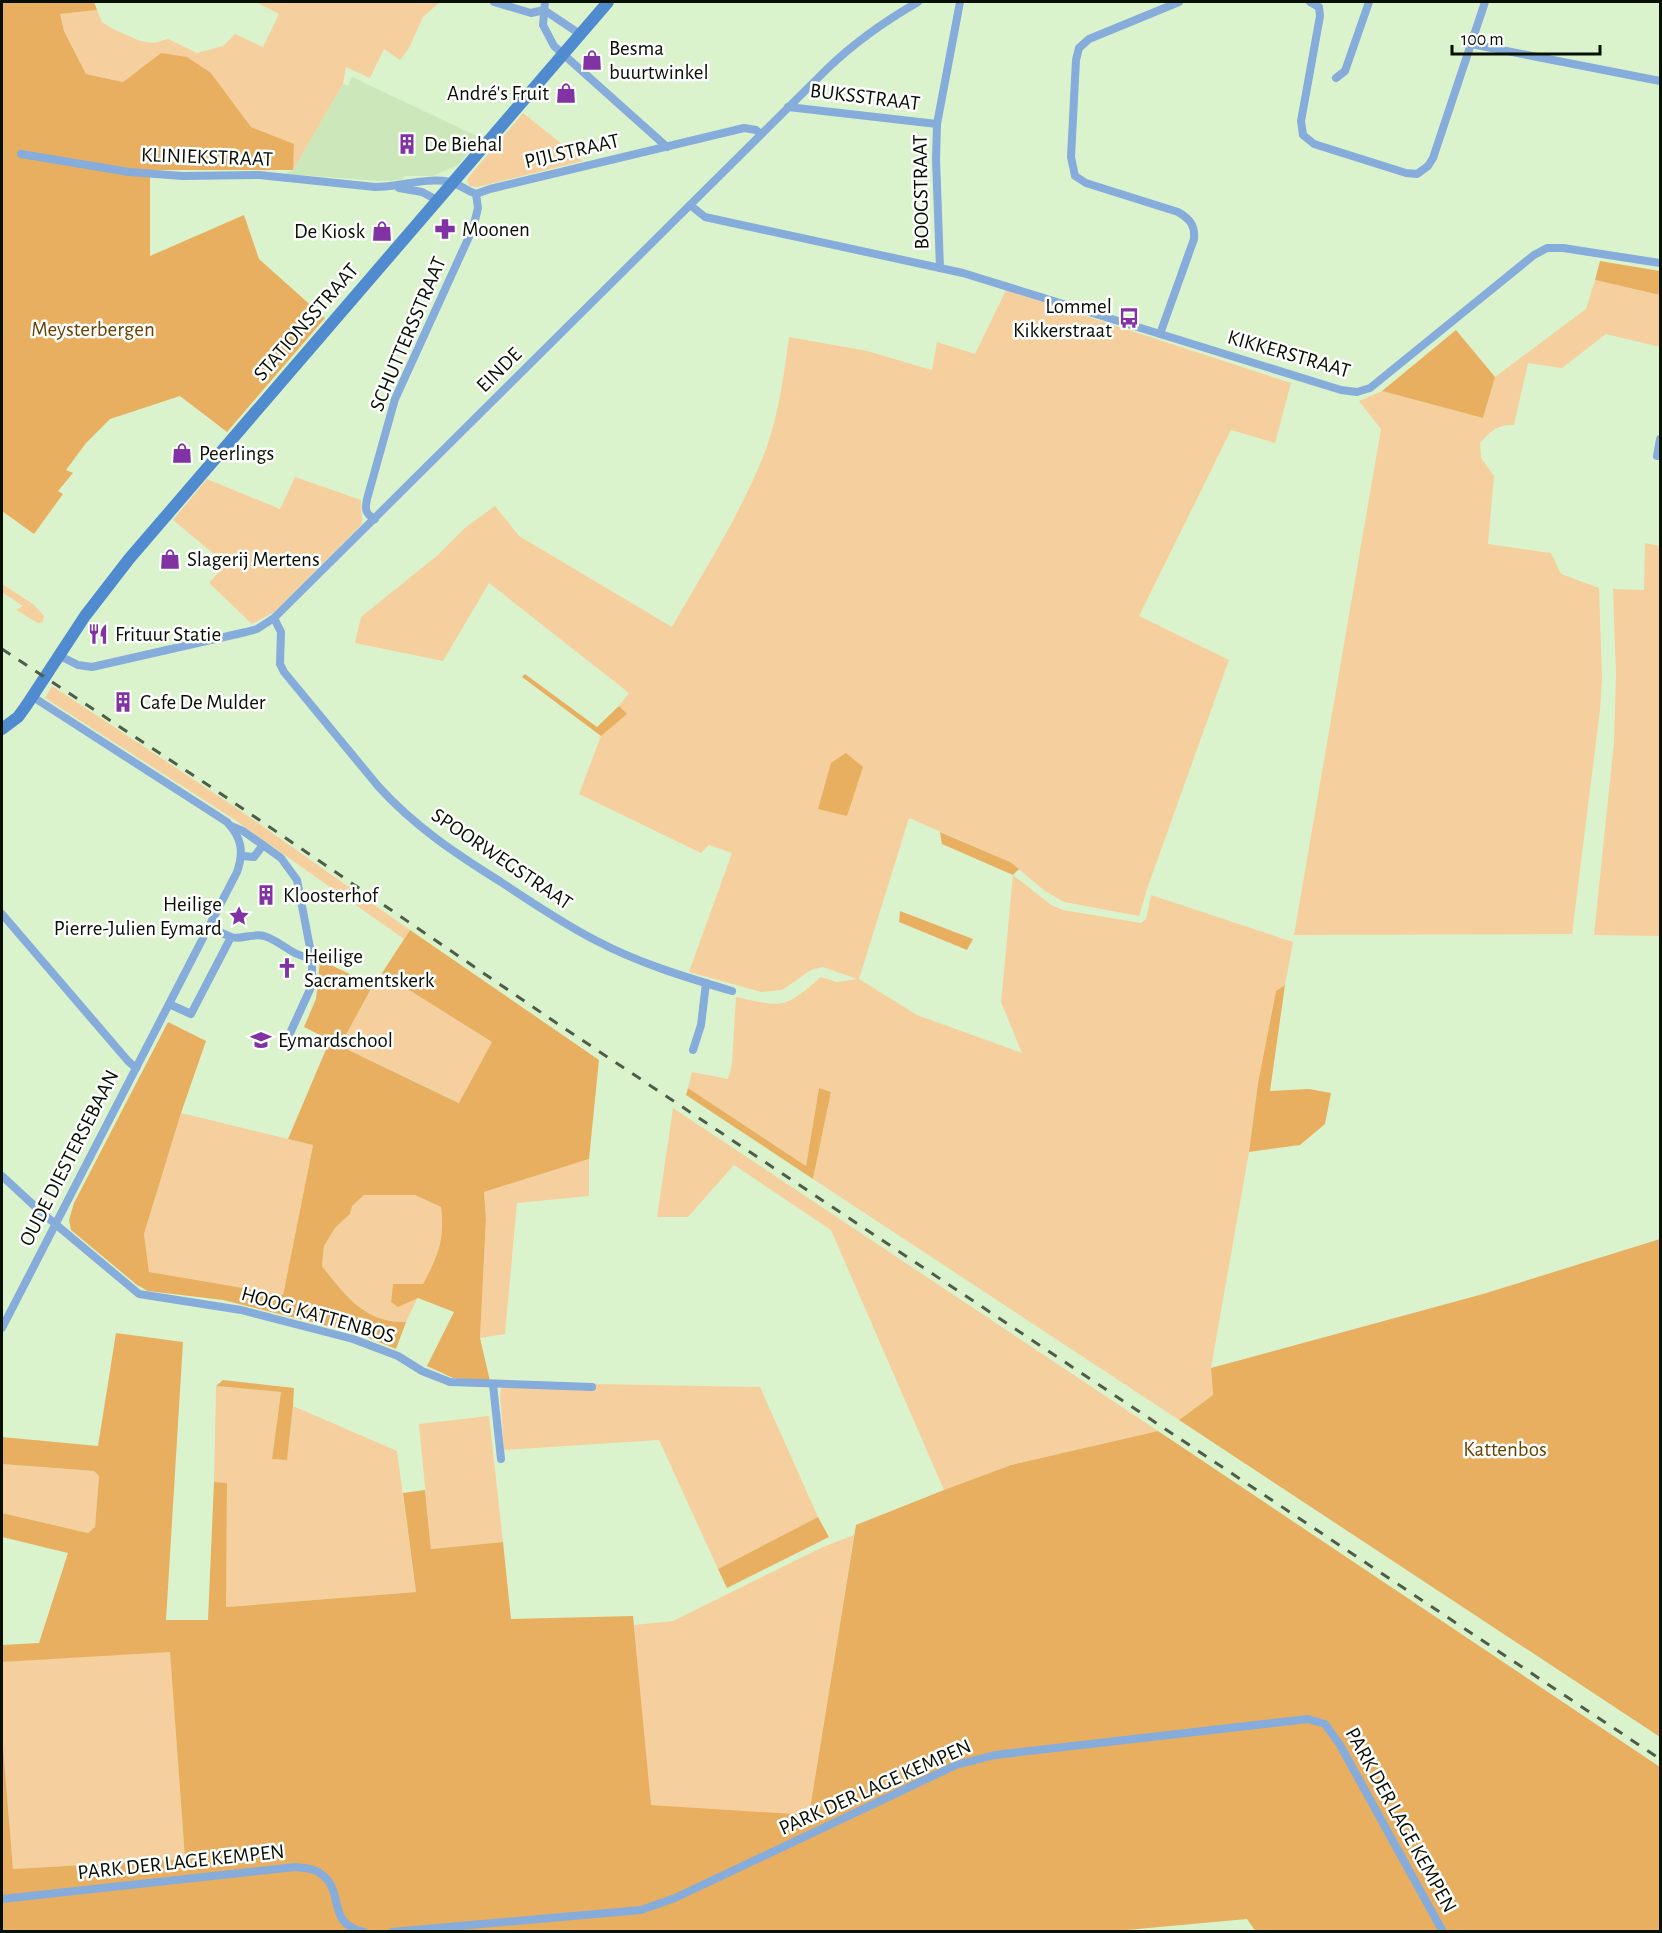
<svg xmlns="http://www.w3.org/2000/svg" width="1662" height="1933" viewBox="0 0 1662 1933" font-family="'Alegreya Sans',sans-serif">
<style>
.built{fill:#cce8ba}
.green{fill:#f6cf9e}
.forest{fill:#e8af61}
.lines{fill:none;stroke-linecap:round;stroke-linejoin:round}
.minor{stroke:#85acda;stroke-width:8}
.secondary{stroke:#518bcf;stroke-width:12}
.rail{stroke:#4f5d48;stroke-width:3;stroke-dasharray:10 10;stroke-linecap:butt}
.labels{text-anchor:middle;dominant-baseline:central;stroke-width:5;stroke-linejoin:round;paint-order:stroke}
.poi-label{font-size:21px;fill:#081004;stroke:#fff;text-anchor:start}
.street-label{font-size:21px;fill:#081004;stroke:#fff}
.park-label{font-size:21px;fill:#684300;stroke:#fff}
</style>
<rect width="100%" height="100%" fill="#dbf3cc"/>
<polygon class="built" points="352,77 481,138 458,165 433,176 405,176 401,180 379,181 286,174 286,173 293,170 343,84 348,86"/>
<g class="green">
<polygon points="256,2 440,2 423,17 409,48 400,60 384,49 370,78 346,67 343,84 293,170 293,144 251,127 211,73 161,53 123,82 86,74 64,31 60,14 97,10 102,22 113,29 140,41 154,43 168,39 197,53 223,46 235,34 263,47 279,14"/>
<polygon points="523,113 583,161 477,187 469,186 467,179"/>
<path d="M 1595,280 L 1660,295 L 1660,347 L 1606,334 L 1562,368 L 1528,363 L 1514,425 C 1498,424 1491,431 1480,443 L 1481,458 L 1494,476 L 1488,544 L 1551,553 L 1561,574 L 1599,588 L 1602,678 L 1600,710 L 1572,934 L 1294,935 L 1381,429 L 1359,401 L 1382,391 L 1483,418 L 1495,377 L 1586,309 Z"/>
<path d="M 1006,290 L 1291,383 L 1275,443 L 1231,430 L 1139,616 L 1229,660 L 1147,889 L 1139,916 L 1064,902 L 1045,891 L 1010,862 L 909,818 L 859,979 L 917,1015 L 1022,1053 L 1001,1002 L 1013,875 L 1051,905 L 1063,910 L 1141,923 L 1146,919 L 1151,895 L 1293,942 L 1285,985 L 1276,991 L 1258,1083 L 1249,1152 L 1211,1368 L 1213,1395 L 1179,1420 L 813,1179 L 831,1092 L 819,1088 L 806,1166 L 688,1088 L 692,1072 L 728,1079 L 732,1064 L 736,997 C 783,1007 783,1010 821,977 L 837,982 L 857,979 L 823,967 L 811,970 L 782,990 L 761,992 L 689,972 L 732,853 L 709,845 L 701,853 L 579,794 L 601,736 L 626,714 L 619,706 L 629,693 L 489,583 L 443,661 L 355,643 L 361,617 L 438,555 L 466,527 L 495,506 L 519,536 L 672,627 C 705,569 742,512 766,449 C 779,413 784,374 789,337 L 867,351 L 932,370 L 937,342 L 975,354 Z"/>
<polygon points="295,477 361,500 362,524 274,612 252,624 209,583 226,564 173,520 207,479 280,509"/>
<polygon points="1645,543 1660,546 1660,936 1594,935 1614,742 1616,675 1613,589 1644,590"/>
<polygon points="2,584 33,604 44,616 43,622 38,623 16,610 23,606 2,592"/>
<polygon points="52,686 235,807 410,930 404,939 235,820 45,698"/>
<polygon points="382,973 492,1042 460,1103 340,1046 373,985"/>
<polygon points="673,1108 1158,1431 1011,1465 944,1490 831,1230 734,1165 688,1217 657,1217"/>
<polygon points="181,1113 313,1145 283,1295 149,1273 144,1234"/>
<polygon points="589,1159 589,1196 517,1203 505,1334 480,1338 486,1219 484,1192"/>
<path d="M 364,1195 L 415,1195 L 441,1207 C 445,1239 438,1256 423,1284 L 393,1284 L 391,1301 L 418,1297 L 406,1322 C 365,1323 345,1294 322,1266 L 324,1246 L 335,1228 L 350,1214 L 351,1206 Z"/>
<polygon points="593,1384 760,1387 818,1517 718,1569 659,1440 504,1450 500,1393 502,1387"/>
<polygon points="216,1386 281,1392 272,1459 287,1459 293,1406 397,1451 416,1592 225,1607 227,1484 214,1482"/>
<polygon points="489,1416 503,1542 431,1549 419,1424"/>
<polygon points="2,1464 94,1471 99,1476 95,1527 88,1533 2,1513"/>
<polygon points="854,1535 809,1816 650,1805 634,1625 673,1621 823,1547"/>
<polygon points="170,1651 185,1859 13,1869 2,1733 2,1662"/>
</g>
<g class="forest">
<polygon points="2,2 94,2 97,10 60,14 64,31 86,74 123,82 161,53 187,57 211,73 251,127 294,144 293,170 150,170 150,256 244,215 259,259 325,318 227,432 180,396 110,419 86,443 66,470 73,473 58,491 63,494 34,534 2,511"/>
<polygon points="1600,261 1660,271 1660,295 1595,280"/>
<polygon points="1456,330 1495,377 1483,418 1382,391"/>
<polygon points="525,674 597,727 619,706 627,714 601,736 522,677"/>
<polygon points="846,753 863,767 847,816 818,809 831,763"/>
<polygon points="940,832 1010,862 1019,869 1013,875 942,844"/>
<polygon points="900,911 973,939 967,950 899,922"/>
<path d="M 410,930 L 599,1060 L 589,1159 L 484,1192 L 486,1219 L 480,1338 L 490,1381 L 453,1378 L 427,1366 L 454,1312 L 418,1298 L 398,1307 L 391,1302 L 393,1284 L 423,1284 C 438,1256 445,1239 441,1207 L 415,1195 L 364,1195 L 352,1206 L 350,1214 L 335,1228 L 324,1246 L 322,1266 C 345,1295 365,1323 406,1322 L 396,1349 L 356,1333 L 223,1300 L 148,1291 L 137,1285 L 71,1230 L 69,1220 L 74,1203 L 168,1022 L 206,1041 L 181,1113 L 144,1234 L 149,1272 L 283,1295 L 313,1145 L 288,1139 L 330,1040 L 304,1027 L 316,999 L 320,960 L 373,985 L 340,1046 L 459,1103 L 492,1042 L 382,973 Z"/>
<polygon points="1285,985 1270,1091 1309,1089 1331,1093 1325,1124 1300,1145 1249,1152 1258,1083 1276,991"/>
<polygon points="688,1088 806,1166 819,1088 831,1092 813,1179 686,1095"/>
<polygon points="1660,1239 1660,1737 1179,1420 1213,1395 1211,1368 1483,1294"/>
<polygon points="116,1333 183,1342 166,1620 208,1620 214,1482 227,1483 226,1607 416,1592 403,1493 425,1490 431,1549 503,1542 511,1619 633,1616 651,1805 809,1815 856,1525 944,1490 1011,1465 1158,1431 1660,1767 1660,1931 1256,1932 1247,1919 1105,1932 2,1931 2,1733 13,1869 185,1859 170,1652 2,1662 2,1645 39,1643 68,1553 2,1537 2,1513 88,1533 95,1527 99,1476 94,1471 2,1464 2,1437 98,1446"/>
<polygon points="223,1380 294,1388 293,1406 287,1460 272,1459 281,1392 216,1386"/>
<polygon points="818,1517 829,1537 727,1588 718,1569"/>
</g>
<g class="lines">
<g class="minor">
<polyline points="494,2 531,13 544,10"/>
<polyline points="545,2 543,25 554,46 667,147"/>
<polyline points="1310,2 1319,7 1320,16 1301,121 1303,135 1314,144 1406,173 1417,174 1428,166 1433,158 1485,2"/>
<polyline points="544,10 580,34"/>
<polyline points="1471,44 1660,81"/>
<polyline points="1336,78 1345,71 1369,2"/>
<polyline points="788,107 937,124"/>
<path d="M 21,154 L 129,172 L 183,176 L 259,175 L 375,187 C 400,187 426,177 450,182 C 459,184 467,191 476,194 L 490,189 L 744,128 L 756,130 L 761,134"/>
<polyline points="399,188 422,192 437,200"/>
<polyline points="690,205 705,217 963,273 1341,390 1357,392 1370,388 1534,255 1547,248 1563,248 1660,263"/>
<polyline points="940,268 936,159 937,124 960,2"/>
<path d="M 1160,334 L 1194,239 C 1195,225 1190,219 1178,212 L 1086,183 L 1075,176 L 1071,157 L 1076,60 L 1079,48 L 1089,39 L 1179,2"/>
<polyline points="1657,456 1660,439"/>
<path d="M 375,519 C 365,514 365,509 367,499 L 395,399 L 473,228 L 478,208 L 476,194"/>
<path d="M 274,618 L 281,632 L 280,664 L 284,672 L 378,786 C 414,826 456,854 501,882 C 531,902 562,923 595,940 C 638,963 685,977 732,991"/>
<path d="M 60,656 L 78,665 L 92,667 L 246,632 L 257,629 L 274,618 L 827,69 C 855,42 885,21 918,2"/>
<polyline points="231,826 243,831 263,845"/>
<polyline points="242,856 254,857 263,845 281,858 297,880 312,958 312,985 286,1042"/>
<polyline points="2,914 128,1061 136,1068"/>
<path d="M 231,937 C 242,940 252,933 264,936 C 281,941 293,957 312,958"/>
<polyline points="169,1004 191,1014 231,937 208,927"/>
<polyline points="693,1050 701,1025 706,983"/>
<polyline points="2,1176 41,1212 139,1294 241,1310 353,1339 398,1356 422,1371 450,1382 592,1387"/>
<path d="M 2,1328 L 237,872 C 244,852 242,838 227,822 L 33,697"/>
<polyline points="493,1385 501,1459"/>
<path d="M 2,1899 L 295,1867 C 303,1868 312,1868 318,1872 C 347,1888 324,1924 364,1932"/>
<polyline points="392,1932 641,1910 675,1898 956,1765 995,1755 1308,1719 1325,1724 1340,1745 1443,1932"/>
</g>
<polyline class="secondary" points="2,729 18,717 26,706 85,616 129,559 608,2"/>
<polyline class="rail" points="2,649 211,787 555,1022 1660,1759"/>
</g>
<defs>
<g id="shop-bare" transform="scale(1.62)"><path d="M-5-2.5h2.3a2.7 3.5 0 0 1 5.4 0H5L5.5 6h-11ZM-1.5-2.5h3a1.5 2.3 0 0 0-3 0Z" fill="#8133a4" stroke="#fff" stroke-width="2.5" paint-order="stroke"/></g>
<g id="building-bare" transform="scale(1.62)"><path d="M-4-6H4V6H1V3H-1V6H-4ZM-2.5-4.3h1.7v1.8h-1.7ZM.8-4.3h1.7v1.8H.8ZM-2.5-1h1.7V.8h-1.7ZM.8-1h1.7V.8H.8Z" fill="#8133a4" stroke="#fff" stroke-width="2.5" paint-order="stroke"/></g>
<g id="pharmacy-bare" transform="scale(1.62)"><path d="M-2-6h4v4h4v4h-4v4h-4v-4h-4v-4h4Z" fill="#8133a4" stroke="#fff" stroke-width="2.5" paint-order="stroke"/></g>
<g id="bus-bare" transform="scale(1.62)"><path d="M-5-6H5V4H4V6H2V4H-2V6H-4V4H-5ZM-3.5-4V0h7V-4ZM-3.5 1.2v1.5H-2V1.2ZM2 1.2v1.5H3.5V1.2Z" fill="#8133a4" stroke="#fff" stroke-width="2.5" paint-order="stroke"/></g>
<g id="restaurant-bare" transform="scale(1.62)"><path d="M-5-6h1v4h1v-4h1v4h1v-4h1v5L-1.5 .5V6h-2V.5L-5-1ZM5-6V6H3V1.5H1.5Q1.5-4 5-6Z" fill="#8133a4" stroke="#fff" stroke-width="2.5" paint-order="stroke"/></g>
<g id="sight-bare" transform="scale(1.62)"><path d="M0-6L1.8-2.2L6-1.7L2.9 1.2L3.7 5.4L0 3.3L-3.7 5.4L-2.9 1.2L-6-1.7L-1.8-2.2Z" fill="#8133a4" stroke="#fff" stroke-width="2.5" paint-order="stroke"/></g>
<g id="church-bare" transform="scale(1.62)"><path d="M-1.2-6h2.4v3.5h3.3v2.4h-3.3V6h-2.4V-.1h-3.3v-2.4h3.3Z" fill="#8133a4" stroke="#fff" stroke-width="2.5" paint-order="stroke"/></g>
<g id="school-bare" transform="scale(1.62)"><path d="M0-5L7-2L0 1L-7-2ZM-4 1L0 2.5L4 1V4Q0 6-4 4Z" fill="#8133a4" stroke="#fff" stroke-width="2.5" paint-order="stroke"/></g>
</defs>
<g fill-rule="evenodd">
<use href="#shop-bare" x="592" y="60"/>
<use href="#shop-bare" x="566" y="93"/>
<use href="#building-bare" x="407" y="144"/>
<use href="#pharmacy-bare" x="445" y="229"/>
<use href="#shop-bare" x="382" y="231"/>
<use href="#bus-bare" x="1129" y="318"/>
<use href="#shop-bare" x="182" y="453"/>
<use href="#shop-bare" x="170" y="559"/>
<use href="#restaurant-bare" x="98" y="634"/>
<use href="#building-bare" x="123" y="702"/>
<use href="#building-bare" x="266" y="895"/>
<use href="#sight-bare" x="239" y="916"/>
<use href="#church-bare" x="287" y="968"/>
<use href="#school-bare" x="261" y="1040"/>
</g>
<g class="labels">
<g class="poi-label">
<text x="609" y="48">Besma<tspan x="609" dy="24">buurtwinkel</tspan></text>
<text x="549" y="93" text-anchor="end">André's Fruit</text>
<text x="424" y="144">De Biehal</text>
<text x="462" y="229">Moonen</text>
<text x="365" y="231" text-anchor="end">De Kiosk</text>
<text x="1112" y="306" text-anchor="end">Lommel<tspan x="1112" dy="24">Kikkerstraat</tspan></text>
<text x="199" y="453">Peerlings</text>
<text x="187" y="559">Slagerij Mertens</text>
<text x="115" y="634">Frituur Statie</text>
<text x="140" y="702">Cafe De Mulder</text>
<text x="283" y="895">Kloosterhof</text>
<text x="222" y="904" text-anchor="end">Heilige<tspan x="222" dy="24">Pierre-Julien Eymard</tspan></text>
<text x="304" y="956">Heilige<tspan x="304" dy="24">Sacramentskerk</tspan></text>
<text x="278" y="1040">Eymardschool</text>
</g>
<g class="street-label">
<text transform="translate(865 97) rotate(7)">BUKSSTRAAT</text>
<text transform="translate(572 151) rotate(-13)">PIJLSTRAAT</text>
<text transform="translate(207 157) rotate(2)">KLINIEKSTRAAT</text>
<text transform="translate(921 192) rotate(-91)">BOOGSTRAAT</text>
<text transform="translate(306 322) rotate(-49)">STATIONSSTRAAT</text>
<text transform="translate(408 334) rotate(-67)">SCHUTTERSSTRAAT</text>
<text transform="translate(1289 354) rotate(16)">KIKKERSTRAAT</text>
<text transform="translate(499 370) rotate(-45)">EINDE</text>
<text transform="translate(502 859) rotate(34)">SPOORWEGSTRAAT</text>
<text transform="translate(69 1158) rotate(-63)">OUDE DIESTERSEBAAN</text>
<text transform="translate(318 1315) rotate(16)">HOOG KATTENBOS</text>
<text transform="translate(875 1787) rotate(-24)">PARK DER LAGE KEMPEN</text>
<text transform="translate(1401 1820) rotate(61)">PARK DER LAGE KEMPEN</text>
<text transform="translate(181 1862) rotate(-6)">PARK DER LAGE KEMPEN</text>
</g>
<g class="park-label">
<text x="93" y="329">Meysterbergen</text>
<text x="1505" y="1449">Kattenbos</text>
</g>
</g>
<rect width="1662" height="1933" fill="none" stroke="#081004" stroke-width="6"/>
<path d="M1452 45v9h148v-9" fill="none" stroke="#081004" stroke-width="3"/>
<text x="1461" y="45" font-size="18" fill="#081004" stroke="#ffffff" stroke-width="4.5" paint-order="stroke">100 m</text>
</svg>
